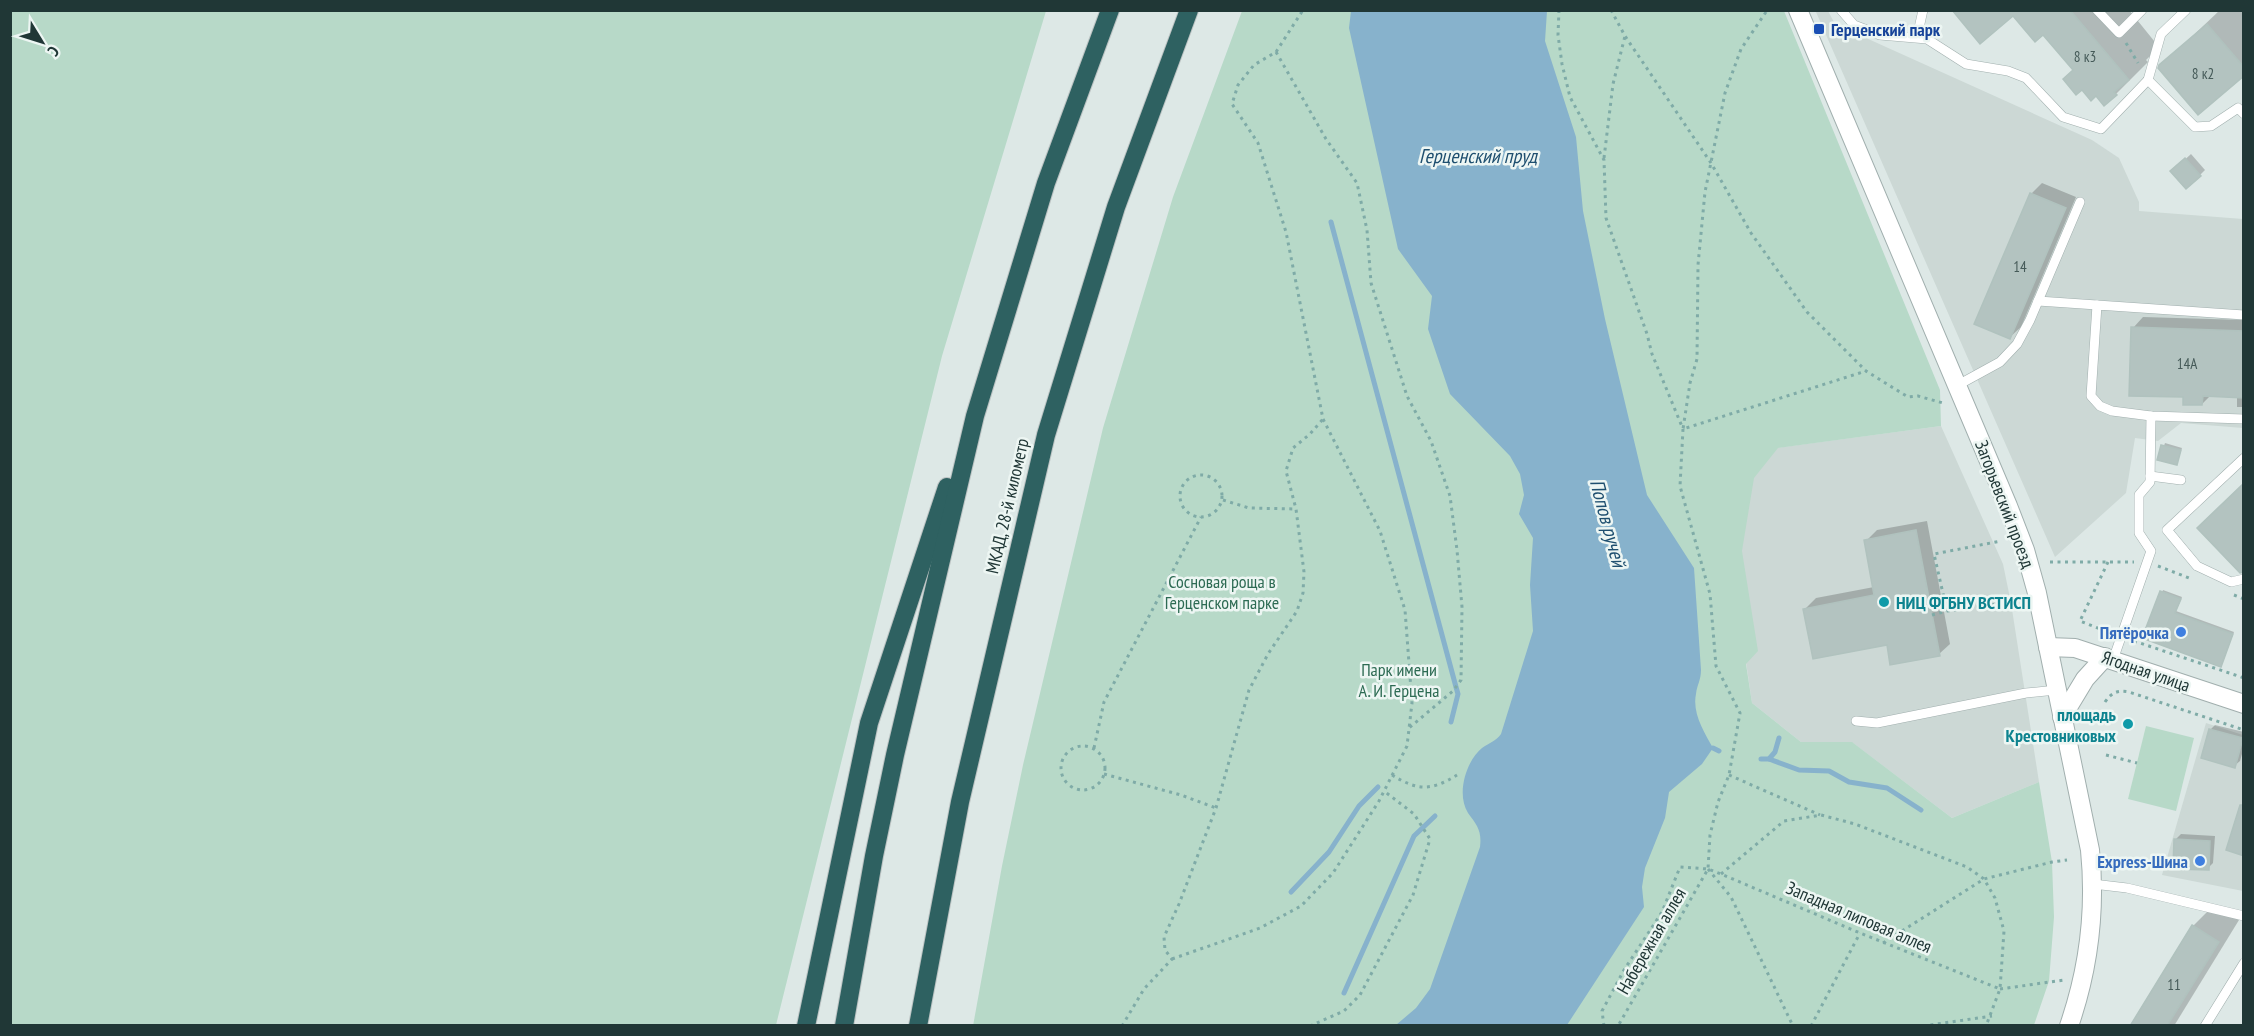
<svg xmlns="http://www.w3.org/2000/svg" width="2254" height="1036" viewBox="0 0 2254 1036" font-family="'PT Sans Narrow',sans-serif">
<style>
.built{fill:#ccd8d5}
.green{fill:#b7d9c8}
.water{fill:#87b2cc}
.shadow{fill:#0003}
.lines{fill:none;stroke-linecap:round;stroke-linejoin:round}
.stream{stroke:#87b2cc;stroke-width:5}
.building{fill:#b3c3c0;stroke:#b0c2be;stroke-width:1.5}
.lane-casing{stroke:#a1afae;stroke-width:10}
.street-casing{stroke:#a1afae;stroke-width:20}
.highway-casing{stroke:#bcc3c3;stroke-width:20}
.path{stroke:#7faba7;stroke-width:3;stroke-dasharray:3 4.5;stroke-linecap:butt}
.lane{stroke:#fff;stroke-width:9}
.street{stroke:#fff;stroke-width:18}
.highway{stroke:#2e6161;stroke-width:18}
.transit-dot{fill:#1a4fb4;stroke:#edf6f3;stroke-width:2}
.culture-dot{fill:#0f9aa8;stroke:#edf6f3;stroke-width:2}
.shop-dot{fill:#3f7fe0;stroke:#edf6f3;stroke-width:2}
.labels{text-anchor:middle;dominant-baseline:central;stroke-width:5;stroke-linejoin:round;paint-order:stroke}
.number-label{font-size:15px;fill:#455a58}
.transit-label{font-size:18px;font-weight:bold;fill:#164399;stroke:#edf6f3;text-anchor:start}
.street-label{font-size:18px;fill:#203736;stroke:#edf6f3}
.park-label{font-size:18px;fill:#2d6b53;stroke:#edf6f3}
.culture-label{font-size:18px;font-weight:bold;fill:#0d838f;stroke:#edf6f3;text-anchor:start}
.shop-label{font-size:18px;font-weight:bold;fill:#366cbe;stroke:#edf6f3;text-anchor:end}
.water-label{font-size:20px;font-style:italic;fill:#1e4f6f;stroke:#edf6f3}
</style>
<rect width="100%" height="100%" fill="#dde8e6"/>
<g class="built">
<polygon points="1828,11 1835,24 2092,140 2119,158 2139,202 2139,211 2243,219 2243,428 2181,423 2158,441 2135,438 2126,493 2055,557 1816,12"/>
<polygon points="1941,426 2003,564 2011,603 2039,782 1952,818 1853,743 1801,742 1752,703 1716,456"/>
<polygon points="2206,723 2243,735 2243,891 2162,875"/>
</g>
<g class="green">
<polygon points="10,11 1046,11 942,356 776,1025 11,1025"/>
<polygon points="1242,11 1784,11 1940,390 1941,426 1778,448 1754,478 1742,551 1758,651 1746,664 1752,703 1801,742 1852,742 1952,818 2039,782 2052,862 2054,917 2049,981 2034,1025 973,1026 1002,866 1023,765 1103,428 1173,197"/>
<polygon points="2146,726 2194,738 2176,811 2128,799"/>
</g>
<path class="water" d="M 1351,11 L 1547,11 L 1545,41 L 1576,137 L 1583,211 L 1605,319 L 1647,495 L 1694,568 L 1701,670 C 1701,680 1697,685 1696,694 C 1692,713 1704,732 1713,748 L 1702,764 L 1669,792 L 1665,818 L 1645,868 L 1642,887 L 1644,907 L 1567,1025 L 1396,1025 L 1416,1008 L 1430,989 L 1480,847 C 1482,831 1477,825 1468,813 C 1456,794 1466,761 1482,748 C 1489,743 1496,741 1501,734 L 1533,631 L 1530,585 L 1533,538 L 1519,514 L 1524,495 L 1520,474 L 1510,456 L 1450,394 L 1428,329 L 1432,296 L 1398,249 L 1349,28 Z"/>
<g class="shadow">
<polygon points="1954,10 2129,10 2159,47 2146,60 2148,62 2116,94 2043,33 2013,14"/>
<polygon points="2220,10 2244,10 2244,74 2161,66"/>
<polygon points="2191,154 2205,170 2200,175 2178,166"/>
<polygon points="2042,183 2076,197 2021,327 2010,337 2031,194"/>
<polygon points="2143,317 2244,320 2244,407 2237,407 2237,396 2211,395 2202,404 2185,396 2133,328"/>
<polygon points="2165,443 2182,448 2176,464 2159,459"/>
<polygon points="1927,521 1950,644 1939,654 1888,644 1805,609 1816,598 1874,587 1866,541 1877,530"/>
<polygon points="2163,590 2182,597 2176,611 2234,632 2220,666 2144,637"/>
<polygon points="2215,725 2244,732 2244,747 2240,761 2234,766 2210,730"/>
<polygon points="2181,834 2215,836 2213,863 2208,868 2175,840"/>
<polygon points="2215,904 2239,920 2174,1026 2132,1026 2193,926"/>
</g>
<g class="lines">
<g class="stream">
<polyline points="1331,222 1456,687 1458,694 1451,722"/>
<polyline points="1713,748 1719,751"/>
<polyline points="1761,759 1769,759 1775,752 1779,738"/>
<polyline points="1769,759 1799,770 1829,771 1849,782 1887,788 1921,810"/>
<polyline points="1291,892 1329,852 1359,806 1378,787"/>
<polyline points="1344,993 1414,836 1435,816"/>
</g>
</g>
<g class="building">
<polygon points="1952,10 2070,10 2129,80 2114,92 2117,95 2104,106 2096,96 2091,101 2082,90 2076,95 2063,79 2073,70 2043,35 2035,42 2013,16 1980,44"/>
<polygon points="2207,24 2244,67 2244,76 2198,115 2158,68 2159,65"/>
<polygon points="2185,158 2201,176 2186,189 2170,171"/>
<polygon points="2030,193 2066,208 2010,339 1974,324"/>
<polygon points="2131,327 2244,331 2244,398 2203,396 2202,405 2183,405 2183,397 2129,396"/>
<polygon points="2161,445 2181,450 2177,465 2157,460"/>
<polygon points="2244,483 2244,572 2240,573 2197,528"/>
<polygon points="1916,530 1940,656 1890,665 1887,645 1813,659 1803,609 1874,595 1864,540"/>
<polygon points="2160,591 2181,599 2175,613 2233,634 2221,667 2142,638"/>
<polygon points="2209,729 2243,738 2235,768 2201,758"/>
<polygon points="2240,805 2244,805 2244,856 2226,850"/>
<polygon points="2174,839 2210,841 2209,870 2173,869"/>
<polygon points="2192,925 2219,942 2167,1026 2130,1026"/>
</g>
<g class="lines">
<g class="lane-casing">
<g id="lane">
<polyline points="1841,10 1854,25 1880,35 1927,39 1966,64 2008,71 2026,78 2063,117 2101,129 2148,80 2195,127 2211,126 2238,108 2244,114"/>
<polyline points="2097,10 2119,33 2142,10"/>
<polyline points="1917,37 1923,10"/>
<polyline points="2148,80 2161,34 2186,10"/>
<polyline points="2038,301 2097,305"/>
<polyline points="2244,315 2097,305 2091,396 2100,406 2112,411 2151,416 2244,419"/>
<polyline points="1958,385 2000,362 2017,344 2030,320 2080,202"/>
<polyline points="2244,458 2167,530 2197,566 2231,582 2244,579"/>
<polyline points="2150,476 2181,480"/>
<polyline points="2113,660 2151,551 2139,533 2139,495 2150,482 2151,416"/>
<polyline points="1856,721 1877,723 2026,693 2056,690"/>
<polyline points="2093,884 2127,888 2244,916"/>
<polyline points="2205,1026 2244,963"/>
</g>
</g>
<g class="street-casing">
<g id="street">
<path d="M 1798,10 L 2008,506 L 2025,550 L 2037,593 L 2090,850 C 2096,910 2089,968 2069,1026"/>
<polyline points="2048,647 2075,648 2244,704"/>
<polyline points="2062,717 2085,679 2105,657"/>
</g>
</g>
<g class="highway-casing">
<g id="highway">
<polyline points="806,1026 869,723 947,487"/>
<polyline points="844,1026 874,856 895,755 975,416 1046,183 1110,10"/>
<polyline points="918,1026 960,802 1046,435 1116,207 1189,10"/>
</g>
</g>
<g class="path">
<polyline points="1559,10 1558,35 1562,64 1570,97 1604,160 1606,218 1647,334 1652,354 1683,429 1680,486 1710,594 1716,666 1740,713 1729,775 1718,802 1710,835 1708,869 1618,1026"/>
<polyline points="1611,10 1625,36 1711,163 1751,233 1807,312 1866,371 1908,397 1918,396 1943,403"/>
<polyline points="1763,10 1771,10"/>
<polyline points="1766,12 1741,49 1725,93 1705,192 1698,265 1697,359 1690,383 1683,429 1866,371"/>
<polyline points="2126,43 2138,63"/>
<polyline points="1276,52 1326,139 1357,183 1367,230 1371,283 1407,396 1431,441 1450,496 1457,550 1462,607 1461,680 1453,691 1409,728"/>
<polyline points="1604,158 1613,84 1625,36"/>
<circle cx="1201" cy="496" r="21"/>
<polyline points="1223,500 1249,508 1296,509"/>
<polyline points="2050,562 2134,562"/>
<polyline points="2108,562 2080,621 2108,632"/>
<polyline points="2158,566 2189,578"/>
<polyline points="2234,595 2244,599"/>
<polyline points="1947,611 1934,554 2001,541"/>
<polyline points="1932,615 1947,611 2019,601"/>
<polyline points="2134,641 2244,678"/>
<path d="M 2105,702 C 2112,692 2118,690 2129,692 L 2244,730"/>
<circle cx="1083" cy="768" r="22"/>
<polyline points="1094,748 1104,702 1201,517"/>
<polyline points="2106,755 2137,763"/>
<polyline points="1104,774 1181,795 1216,808"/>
<path d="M 1392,775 C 1418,791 1431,791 1457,775"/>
<polyline points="1729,775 1820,815"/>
<polyline points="1708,869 1731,897 1793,1026"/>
<polyline points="1721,874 1784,821 1821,815 1855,824 1967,867 1984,879 1995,898 2004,931 2000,989 1986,1026"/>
<polyline points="1883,943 1984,879 2052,862 2067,860"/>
<polyline points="1172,959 1260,928 1301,906 1333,873 1379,801 1407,746 1412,703 1405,610 1380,531 1323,419 1286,232 1258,143 1232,104 1238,85 1254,65 1276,52 1303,10"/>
<polyline points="2000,989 2064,980"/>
<polyline points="1122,1026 1144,989 1172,959 1165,950 1164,937 1179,904 1216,808 1249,690 1268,654 1297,611 1303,593 1304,572 1296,509 1286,471 1293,448 1310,434 1323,419"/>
<polyline points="1310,1026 1344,1011 1360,995 1413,895 1430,839 1414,814 1384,791"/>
<polyline points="1604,1026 1602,1011 1624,970 1662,912 1680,867 1708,869 1721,874 1860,933 2000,989"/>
<polyline points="1811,1026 1860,933"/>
<polyline points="1923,1026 1992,1016"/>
</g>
<use href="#lane" class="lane"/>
<use href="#street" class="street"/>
<use href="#highway" class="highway"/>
</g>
<rect class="transit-dot" x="1813" y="23" width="12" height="12" rx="3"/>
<g class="culture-dot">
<circle cx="1884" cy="602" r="6"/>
<circle cx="2128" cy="724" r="6"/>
</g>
<g class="shop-dot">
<circle cx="2181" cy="632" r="6"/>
<circle cx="2200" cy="861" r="6"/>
</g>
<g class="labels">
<g class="number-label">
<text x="2085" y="56">8 к3</text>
<text x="2203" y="73">8 к2</text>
<text x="2020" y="266">14</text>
<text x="2187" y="363">14А</text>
<text x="2174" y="984">11</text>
</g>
<g class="transit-label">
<text x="1831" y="29">Герценский парк</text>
</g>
<g class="street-label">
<text transform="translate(2005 504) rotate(69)">Загорьевский проезд</text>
<text transform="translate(1007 506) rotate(-77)">МКАД, 28-й километр</text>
<text transform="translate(2146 671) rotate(19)">Ягодная улица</text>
<text transform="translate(1859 917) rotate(23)">Западная липовая аллея</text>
<text transform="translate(1651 941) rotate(-60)">Набережная аллея</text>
</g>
<g class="park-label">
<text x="1222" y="581">Сосновая роща в<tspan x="1222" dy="21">Герценском парке</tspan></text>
<text x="1399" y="669">Парк имени<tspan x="1399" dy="21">А. И. Герцена</tspan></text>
</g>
<g class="culture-label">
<text x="1896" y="602">НИЦ ФГБНУ ВСТИСП</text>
<text x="2116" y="714" text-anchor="end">площадь<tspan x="2116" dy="21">Крестовниковых</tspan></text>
</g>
<g class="shop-label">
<text x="2169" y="632">Пятёрочка</text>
<text x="2188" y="861">Express-Шина</text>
</g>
<g class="water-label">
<text x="1478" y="156">Герценский пруд</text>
<text transform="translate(1608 523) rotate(75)">Попов ручей</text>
</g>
</g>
<rect width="2254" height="1036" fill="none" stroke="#203736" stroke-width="24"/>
<g transform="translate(42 42) rotate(128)" stroke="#edf6f3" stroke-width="4.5" paint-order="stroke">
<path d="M0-4.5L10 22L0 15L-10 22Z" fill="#203736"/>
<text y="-9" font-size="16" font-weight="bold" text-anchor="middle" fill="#203736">С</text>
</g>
</svg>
